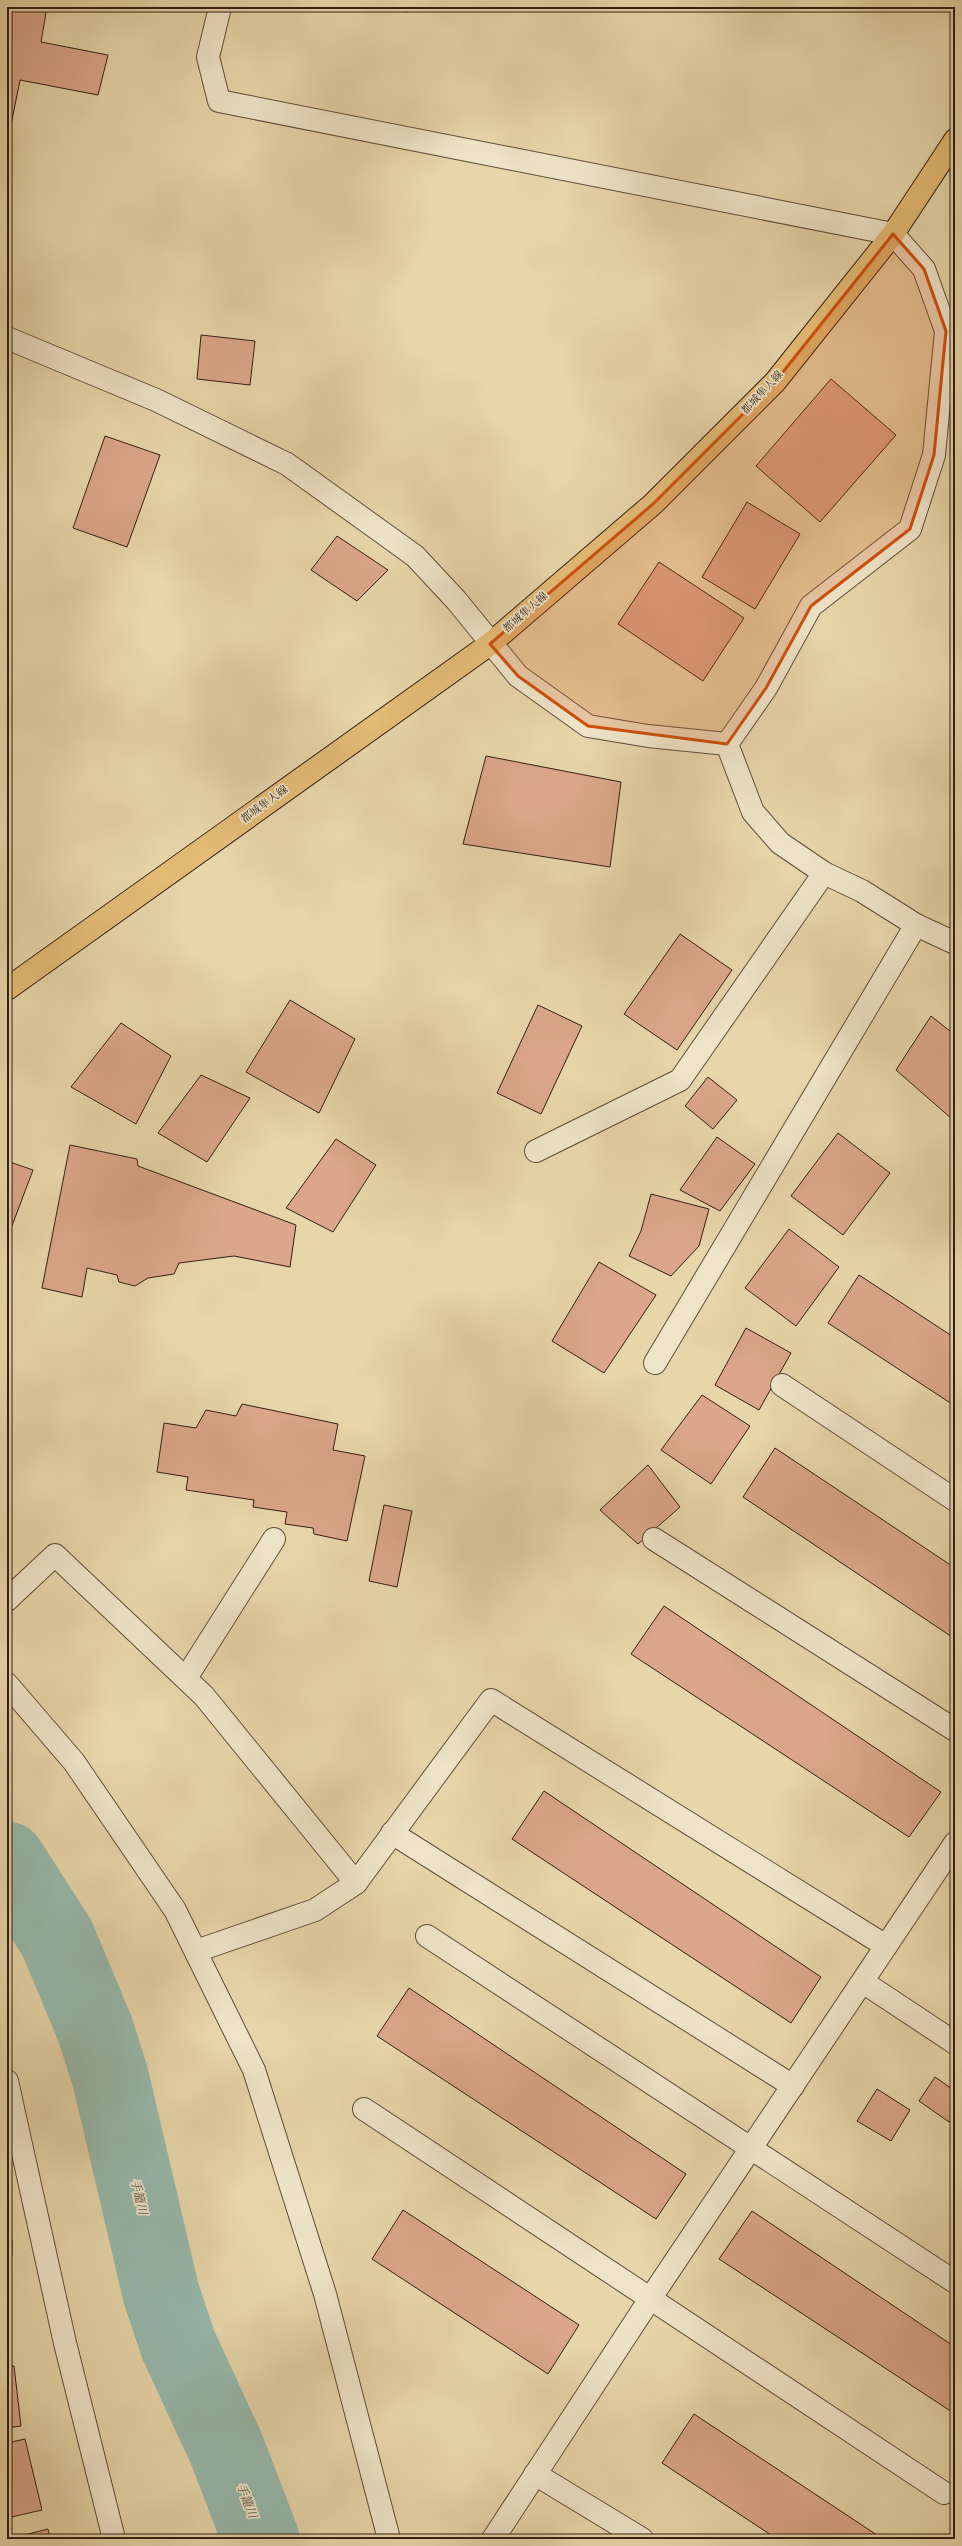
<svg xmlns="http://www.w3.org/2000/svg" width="962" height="2546" viewBox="0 0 962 2546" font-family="'Old Standard TT','Noto Serif JP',serif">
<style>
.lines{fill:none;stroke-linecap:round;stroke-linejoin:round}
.river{stroke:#97b9ac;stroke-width:77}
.building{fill:#dba689;stroke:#331e15}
.street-casing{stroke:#604c3a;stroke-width:24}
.primary-casing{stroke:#331e15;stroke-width:24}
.street{stroke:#efe4c8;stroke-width:22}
.primary{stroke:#e4bb75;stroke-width:22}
.marked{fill:#cd500d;fill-opacity:0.2;stroke:#cd500d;stroke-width:3;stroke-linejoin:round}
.labels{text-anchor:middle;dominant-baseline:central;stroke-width:3.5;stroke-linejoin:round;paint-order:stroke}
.street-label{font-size:11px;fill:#331e15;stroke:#efe4c8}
.water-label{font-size:12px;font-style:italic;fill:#514c42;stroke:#efe4c8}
</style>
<rect width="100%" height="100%" fill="#e7d6aa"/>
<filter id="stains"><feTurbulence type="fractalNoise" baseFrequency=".005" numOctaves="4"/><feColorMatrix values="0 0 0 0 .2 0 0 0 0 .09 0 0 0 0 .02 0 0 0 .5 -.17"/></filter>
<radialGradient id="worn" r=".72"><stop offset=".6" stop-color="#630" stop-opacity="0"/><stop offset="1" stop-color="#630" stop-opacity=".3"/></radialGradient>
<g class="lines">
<polyline class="river" points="7,1860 57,1938 95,2029 110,2076 161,2293 178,2344 226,2448 261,2539"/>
</g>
<g class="building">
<polygon points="7,7 47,7 41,42 108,55 98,95 20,80 7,145"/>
<polygon points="383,7 408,7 407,12"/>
<polygon points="201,335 255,341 250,385 197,379"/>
<polygon points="831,379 896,435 820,522 756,466"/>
<polygon points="105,436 160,455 127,547 73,528"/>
<polygon points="747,502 800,534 755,609 702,577"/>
<polygon points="337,536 388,570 357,601 311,570"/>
<polygon points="659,562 744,618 703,681 618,624"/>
<polygon points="486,756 621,782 610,867 463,844"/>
<polygon points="680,934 732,970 677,1050 624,1014"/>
<polygon points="290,1000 355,1039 319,1113 246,1072"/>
<polygon points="538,1005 582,1026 541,1114 497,1093"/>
<polygon points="931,1016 955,1035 955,1114 952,1119 896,1070"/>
<polygon points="121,1023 171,1056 136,1124 71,1087"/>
<polygon points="201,1075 250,1098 207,1162 158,1133"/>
<polygon points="708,1077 737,1100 713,1129 685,1106"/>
<polygon points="838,1133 890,1173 843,1235 791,1196"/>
<polygon points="717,1137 755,1164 720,1211 680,1190"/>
<polygon points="336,1139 376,1165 333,1232 286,1208"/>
<polygon points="70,1145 137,1159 138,1166 296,1225 290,1267 234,1256 179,1263 174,1274 148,1278 135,1286 119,1282 117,1275 87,1268 82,1297 42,1288"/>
<polygon points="7,1161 33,1170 7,1239"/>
<polygon points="651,1194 709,1209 699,1246 671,1276 629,1256 641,1231"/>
<polygon points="789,1229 839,1267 796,1326 745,1288"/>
<polygon points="599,1262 656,1295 604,1373 552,1341"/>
<polygon points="859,1275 955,1338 955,1406 828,1323"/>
<polygon points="746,1328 791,1353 759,1410 715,1385"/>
<polygon points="702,1395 750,1426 711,1484 661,1450"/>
<polygon points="242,1404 338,1424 333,1450 365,1456 347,1541 314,1534 313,1528 285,1524 287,1512 253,1507 254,1500 186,1490 188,1477 157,1472 164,1423 196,1428 206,1410 236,1416"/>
<polygon points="775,1448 955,1568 955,1639 743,1497"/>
<polygon points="648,1465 680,1507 638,1544 600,1510"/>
<polygon points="384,1505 412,1511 397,1587 369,1581"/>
<polygon points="664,1606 941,1792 909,1837 631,1654"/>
<polygon points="544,1791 821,1977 791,2023 512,1839"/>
<polygon points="409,1988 686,2174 656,2219 377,2036"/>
<polygon points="935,2077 955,2091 955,2114 949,2122 919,2101"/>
<polygon points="877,2089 910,2110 891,2141 857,2121"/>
<polygon points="403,2210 579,2325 548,2374 372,2259"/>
<polygon points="752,2211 955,2347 955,2414 719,2259"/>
<rect x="7" y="2240" width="5" height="15"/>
<polygon points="14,2366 21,2426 7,2428 7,2367"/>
<polygon points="694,2414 883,2539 777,2539 662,2463"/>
<polygon points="25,2439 42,2510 7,2518 7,2443"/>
<polygon points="48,2529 50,2539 8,2539"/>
</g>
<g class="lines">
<g class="street-casing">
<g id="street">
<polyline points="220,7 208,57 219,101 893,234 924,269 946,331 934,455 910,529 811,606 766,688 727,744 753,812 780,843 824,873 862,891 916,925 955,943"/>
<polyline points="7,338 156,400 287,464 415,556 456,600 518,676 588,726 648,736 727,744"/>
<polyline points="536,1151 680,1080 824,873"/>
<polyline points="655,1363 916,925"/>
<polyline points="782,1385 955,1500"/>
<polyline points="654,1539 955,1730"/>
<polyline points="7,1600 55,1555 204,1696 356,1883"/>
<polyline points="186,1678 274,1539"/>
<polyline points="7,1684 74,1762 175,1910 254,2070 325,2294 389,2539"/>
<polyline points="392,1833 793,2086"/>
<polyline points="427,1936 955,2282"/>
<polyline points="196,1951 315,1910 356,1883 491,1700 886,1946"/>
<polyline points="863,1982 955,2043"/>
<polyline points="7,2081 65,2343 114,2539"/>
<polyline points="364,2109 944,2493"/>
<polyline points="535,2474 642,2539"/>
<polyline points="493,2539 650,2299 955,1843"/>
</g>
</g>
<g class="primary-casing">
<polyline id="primary" points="7,989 490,644 653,504 775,382 893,234 955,140"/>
</g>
<use href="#street" class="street"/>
<use href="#primary" class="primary"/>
</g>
<path class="marked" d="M 893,234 L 924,269 L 946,331 L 934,455 L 910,529 L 811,606 L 766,688 L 727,744 L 588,726 L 518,676 L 490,644 L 653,504 L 775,382 Z"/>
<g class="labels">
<g class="street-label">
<text transform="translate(763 393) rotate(-47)">都城隼人線</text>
<text transform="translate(526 613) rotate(-41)">都城隼人線</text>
<text transform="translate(265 805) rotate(-36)">都城隼人線</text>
</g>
<g class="water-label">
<text transform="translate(138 2197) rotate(77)">手籠川</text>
<text transform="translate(246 2501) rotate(69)">手籠川</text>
</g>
</g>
<rect width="962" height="2546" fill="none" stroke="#e7d6aa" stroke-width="24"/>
<rect x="8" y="8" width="946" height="2530" fill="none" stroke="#331e15" stroke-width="2"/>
<rect x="12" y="12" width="938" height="2522" fill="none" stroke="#331e15"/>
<rect width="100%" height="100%" filter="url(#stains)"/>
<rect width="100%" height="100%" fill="url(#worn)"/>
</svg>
